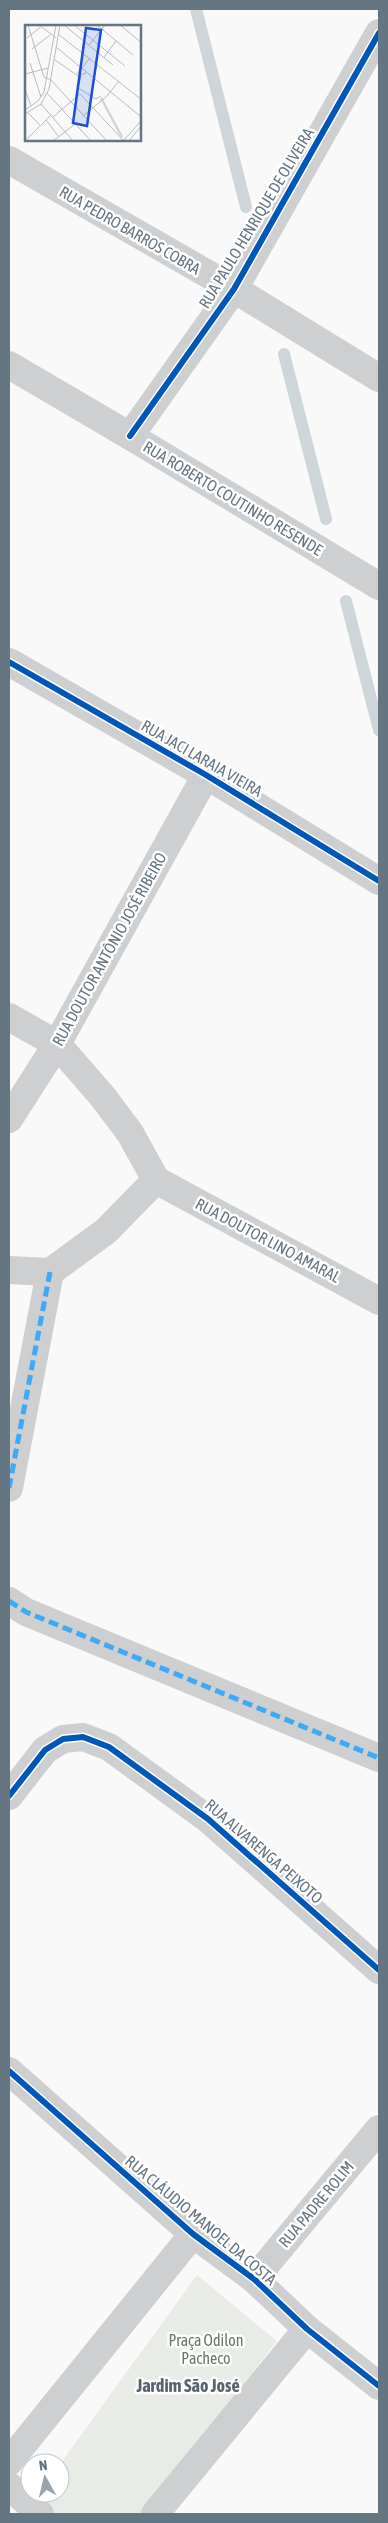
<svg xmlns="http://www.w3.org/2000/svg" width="388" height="2523" viewBox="0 0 388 2523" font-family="'Asap Condensed',sans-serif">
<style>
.green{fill:#e8ebe6}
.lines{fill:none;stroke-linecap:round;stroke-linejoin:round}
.stream{stroke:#ced6d9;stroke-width:12}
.minor{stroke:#cecfd0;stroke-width:28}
.tertiary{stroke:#cecfd0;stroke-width:28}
.quiet{stroke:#3fa9f5;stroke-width:5;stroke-dasharray:10 5;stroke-linecap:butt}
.cycleway-casing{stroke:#fff;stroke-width:9}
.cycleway{stroke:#0057b8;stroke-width:6}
.labels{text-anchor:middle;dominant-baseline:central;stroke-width:5;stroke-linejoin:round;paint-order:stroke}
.street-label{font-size:16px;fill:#657683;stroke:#fff}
.park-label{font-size:16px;fill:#687a64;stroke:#fff}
.neighbourhood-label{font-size:18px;font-weight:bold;fill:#57646e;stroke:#fff}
.inset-river{fill:none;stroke:#ced6d9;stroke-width:2.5}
.inset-road{fill:none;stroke:#b5bdc3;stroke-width:1}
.view{fill:#1d4ed8;fill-opacity:0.15;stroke:#1d4ed8;stroke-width:2.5}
.inset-edge{fill:none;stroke:#657683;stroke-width:2.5}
</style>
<rect width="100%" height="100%" fill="#f9f9f9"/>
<polygon class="green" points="197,2275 277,2341 142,2514 48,2514 33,2502 39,2493 60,2493 60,2464"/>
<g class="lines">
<g class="stream">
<polyline points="196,9 246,207"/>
<polyline points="284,354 326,519"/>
<polyline points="346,601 379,730"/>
</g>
<g class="minor">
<polyline points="9,160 234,289 379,378"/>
<polyline points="9,365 130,436 379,586"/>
<polyline points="130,436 234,289 379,33"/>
<polyline points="9,1017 57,1044 103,1097 130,1133 156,1180"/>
<polyline points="9,1119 57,1044 206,775"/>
<polyline points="156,1180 379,1301"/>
<polyline points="9,1270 50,1272 106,1231 156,1180"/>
<polyline points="9,1488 50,1272"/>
<polyline points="9,1601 26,1612 379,1758"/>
<polyline points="9,1796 45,1750 63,1739 83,1737 109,1747 208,1819 379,1970"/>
<polyline points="254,2279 379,2129"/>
<polyline points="9,2462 193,2234"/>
<polyline points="9,2486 40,2514"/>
<polyline points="155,2514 307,2329"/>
</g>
<g class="tertiary">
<polyline points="9,662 206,775 379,881"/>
<polyline points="9,2071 193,2234 254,2279 307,2329 379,2386"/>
</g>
<g class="quiet">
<polyline points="9,1488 50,1272"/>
<polyline points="9,1601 26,1612 379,1758"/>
</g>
<g class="cycleway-casing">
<g id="cycleway">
<polyline points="130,436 234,289 379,33"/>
<polyline points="9,662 206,775 379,881"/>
<polyline points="9,1796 45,1750 63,1739 83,1737 109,1747 208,1819 379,1970"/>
<polyline points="9,2071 193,2234 254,2279 307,2329 379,2386"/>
</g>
</g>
<use href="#cycleway" class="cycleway"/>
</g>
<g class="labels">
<g class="street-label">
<text transform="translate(256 218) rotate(-59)">RUA PAULO HENRIQUE DE OLIVEIRA</text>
<text transform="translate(130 230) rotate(30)">RUA PEDRO BARROS COBRA</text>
<text transform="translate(233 498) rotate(31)">RUA ROBERTO COUTINHO RESENDE</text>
<text transform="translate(202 758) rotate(30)">RUA JACI LARAIA VIEIRA</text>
<text transform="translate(109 949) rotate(-61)">RUA DOUTOR ANTÔNIO JOSÉ RIBEIRO</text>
<text transform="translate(268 1240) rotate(28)">RUA DOUTOR LINO AMARAL</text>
<text transform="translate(264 1851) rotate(41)">RUA ALVARENGA PEIXOTO</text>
<text transform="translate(316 2204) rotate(-50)">RUA PADRE ROLIM</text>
<text transform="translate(201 2220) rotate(40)">RUA CLÁUDIO MANOEL DA COSTA</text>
</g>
<g class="park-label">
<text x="206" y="2340">Praça Odilon<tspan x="206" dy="18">Pacheco</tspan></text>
</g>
<g class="neighbourhood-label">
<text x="188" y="2385">Jardim São José</text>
</g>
</g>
<g transform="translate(25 25)">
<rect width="116" height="116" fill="#f9f9f9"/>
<path class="inset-river" d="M 76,73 L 97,112"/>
<path class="inset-road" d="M 3,0 L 19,52 L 26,55 L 82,116M 39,0 L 88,40M 49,0 L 100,41M 72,0 L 108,30M 95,0 L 117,18M 17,2 L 31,13M 33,9 L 117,75M 2,13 L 18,0M 64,20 L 80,0M 31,22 L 115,91M 7,24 L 25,10M 79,32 L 91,16M 30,35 L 53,51 L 61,48M 5,38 L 16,72M 0,49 L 23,43M 52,49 L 65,33M 56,51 L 53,63 L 71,74 L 76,71M 0,64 L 6,81M 22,68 L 66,116M 16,79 L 48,116M 0,85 L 13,76 L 19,67 L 31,0M 3,88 L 15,100M 0,89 L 16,79 L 24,64 L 35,0M 58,91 L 82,71 L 93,57M 28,92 L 55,69 L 99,116M 21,95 L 34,112M 2,114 L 26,90M 28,116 L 50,99M 98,116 L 117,95M 104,116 L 117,100"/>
<path class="view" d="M 61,3 L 76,5 L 62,101 L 48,98 Z"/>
<rect width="116" height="116" class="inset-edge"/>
</g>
<rect width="388" height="2523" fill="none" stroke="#657683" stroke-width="20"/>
<g transform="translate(45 2478) rotate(352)"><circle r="24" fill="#ffffff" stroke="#c1c8cd"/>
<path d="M0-4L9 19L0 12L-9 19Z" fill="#99a4ac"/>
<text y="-8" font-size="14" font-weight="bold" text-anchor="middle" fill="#657683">N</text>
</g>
</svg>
